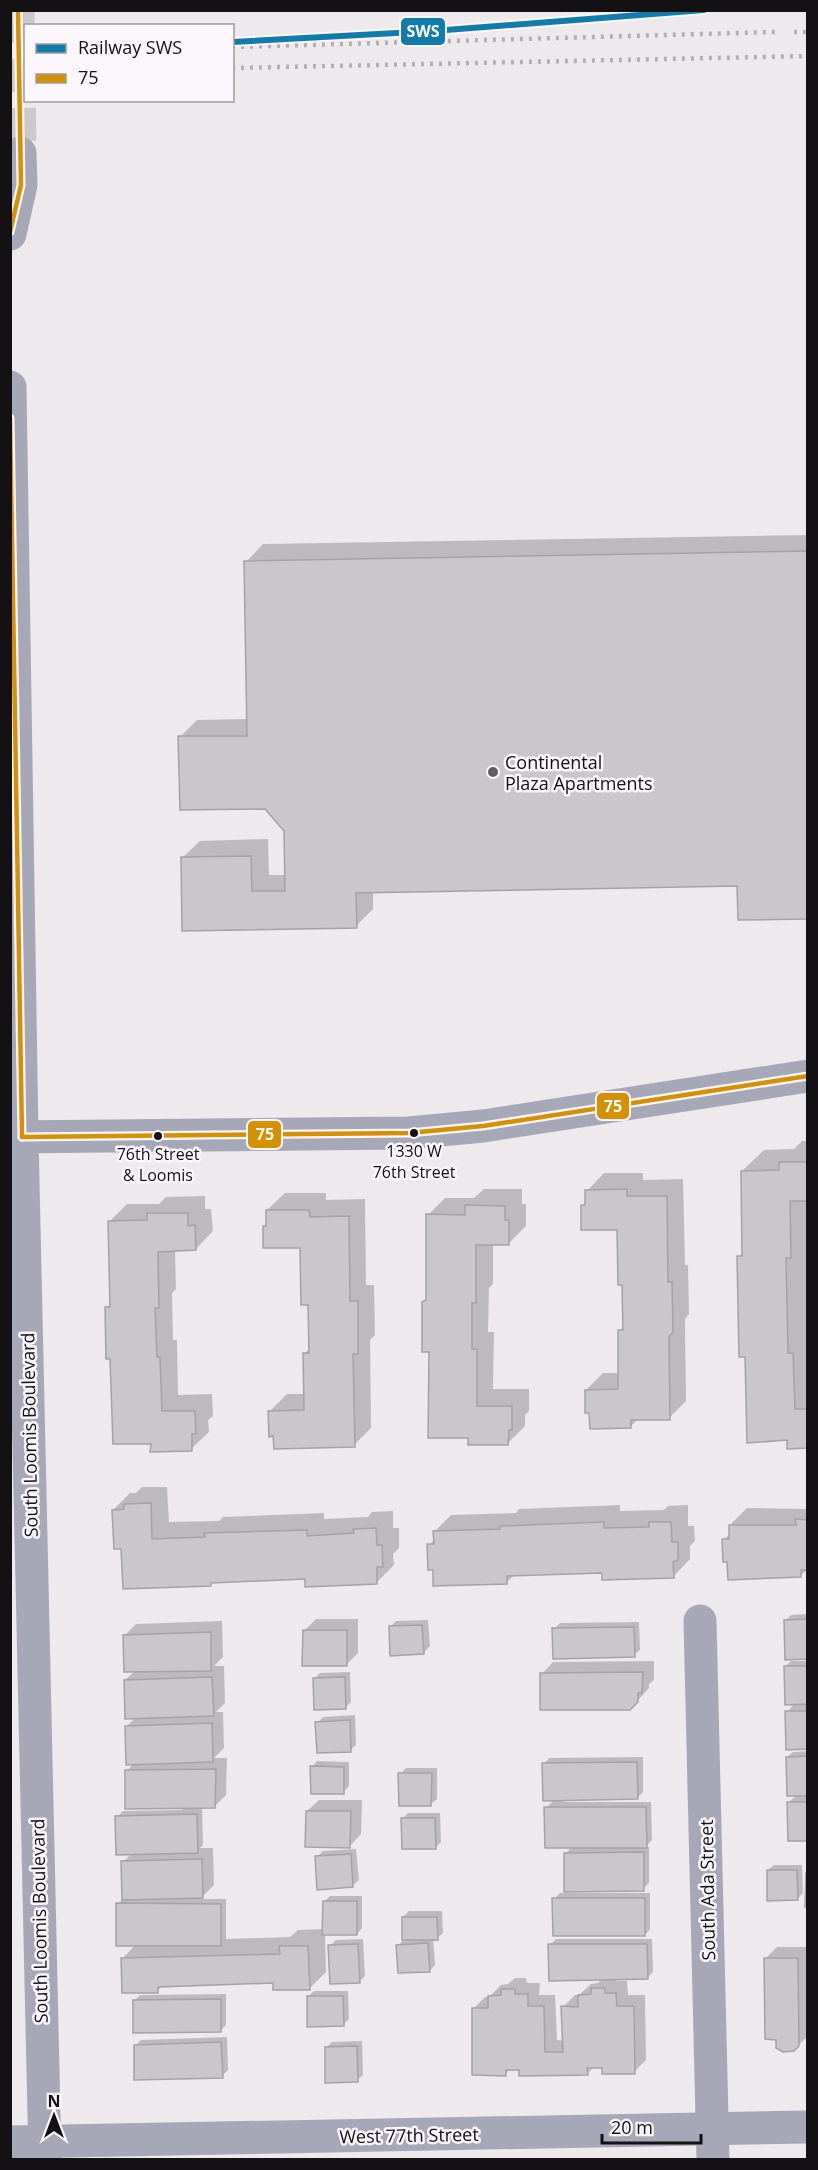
<svg xmlns="http://www.w3.org/2000/svg" width="818" height="2170" viewBox="0 0 818 2170" font-family="'Open Sans',sans-serif">
<style>
.shadow{fill:#0003}
.building{fill:#cac7ca;stroke:#a4a2a4;stroke-width:1.5}
.lines{fill:none;stroke-linecap:round;stroke-linejoin:round}
.tertiary-tunnel{stroke:#ccc9cc;stroke-width:33;stroke-dasharray:33 16;stroke-linecap:butt}
.minor{stroke:#a6a8b7;stroke-width:33}
.tertiary{stroke:#a6a8b7;stroke-width:33}
.rail{stroke:#b1aeb6;stroke-width:4.5;stroke-dasharray:3 6;stroke-linecap:butt}
.bus-1-casing{stroke:#fbf6fb;stroke-width:9}
.bus-1{stroke:#d59003;stroke-width:4.5}
.rail-1-casing{stroke:#fbf6fb;stroke-width:10}
.rail-1{stroke:#117bac;stroke-width:6}
.poi-dot{fill:#5f5d5f;stroke:#fbf6fb;stroke-width:2}
.bus-dot{fill:#131113;stroke:#fbf6fb;stroke-width:2}
.labels{text-anchor:middle;dominant-baseline:central;stroke-width:5;stroke-linejoin:round;paint-order:stroke}
.bus-label{font-size:16px;fill:#131113;stroke:#fbf6fb}
.poi-label{font-size:18px;fill:#131113;stroke:#fbf6fb;text-anchor:start}
.street-label{font-size:18px;fill:#131113;stroke:#fbf6fb}
.line-badge{stroke:#fbf6fb;stroke-width:2}
.badge-label{font-size:16px;text-anchor:middle;font-weight:bold;fill:#fff}
</style>
<rect width="100%" height="100%" fill="#ede9ed"/>
<g class="shadow">
<polygon points="808,535 808,918 739,885 373,891 373,909 356,926 183,929 182,858 200,841 268,839 269,875 286,875 286,831 265,807 180,737 197,720 248,719 246,562 263,544"/>
<polygon points="802,1141 808,1141 808,1447 788,1439 747,1355 739,1257 744,1252 742,1171 764,1150 794,1149"/>
<polygon points="604,1173 643,1173 643,1180 683,1179 685,1265 688,1265 689,1314 685,1319 686,1401 669,1418 638,1419 630,1427 586,1390 603,1373 620,1373 620,1331 624,1326 624,1284 618,1228 583,1206 587,1202 587,1191"/>
<polygon points="484,1189 522,1189 522,1204 526,1204 526,1226 508,1244 493,1244 493,1284 489,1288 488,1332 494,1332 493,1389 529,1389 529,1411 525,1415 525,1426 508,1443 470,1436 431,1351 427,1299 428,1215 445,1198 474,1198"/>
<polygon points="285,1193 326,1193 326,1200 365,1199 366,1285 374,1285 375,1335 370,1340 371,1428 354,1445 270,1411 287,1394 305,1394 304,1354 311,1347 310,1303 301,1246 264,1227 268,1223 267,1210"/>
<polygon points="205,1196 205,1209 211,1209 213,1231 196,1249 175,1250 176,1289 172,1293 173,1340 177,1340 178,1395 212,1394 213,1416 208,1420 209,1432 191,1449 152,1442 112,1358 106,1308 111,1303 109,1222 127,1204 159,1204 166,1197"/>
<polygon points="142,1487 167,1487 169,1522 219,1521 223,1517 324,1513 324,1519 368,1517 372,1512 393,1511 393,1528 399,1528 399,1548 393,1554 394,1565 377,1582 306,1577 213,1581 210,1584 123,1548 113,1510 130,1493 136,1493"/>
<polygon points="620,1505 620,1511 664,1510 668,1506 688,1505 688,1526 694,1526 695,1541 690,1546 690,1559 673,1577 603,1571 515,1574 506,1583 434,1568 429,1545 435,1539 434,1532 451,1515 516,1513 519,1509"/>
<polygon points="747,1508 808,1509 808,1569 800,1576 724,1540 730,1533 730,1525"/>
<polygon points="808,1614 808,1657 785,1621 791,1615"/>
<polygon points="316,1619 358,1619 358,1653 346,1665 304,1631"/>
<polygon points="428,1620 430,1646 424,1652 390,1627 396,1621"/>
<polygon points="222,1621 223,1657 214,1666 224,1666 225,1703 216,1712 223,1712 224,1748 214,1758 227,1758 226,1795 215,1806 202,1807 203,1845 200,1848 213,1848 214,1885 200,1899 226,1899 226,1939 290,1937 298,1930 324,1929 324,1902 330,1896 362,1896 362,1928 357,1934 325,1934 326,1972 309,1989 275,1982 163,1985 157,1991 122,1959 136,1944 118,1904 124,1898 123,1862 132,1853 117,1817 123,1811 182,1810 182,1807 127,1771 134,1763 126,1727 136,1717 125,1680 135,1671 124,1636 136,1624"/>
<polygon points="639,1622 640,1650 634,1655 554,1629 560,1623"/>
<polygon points="654,1661 654,1680 649,1684 649,1688 630,1709 542,1674 553,1662"/>
<polygon points="791,1661 808,1661 808,1703 806,1703 808,1706 808,1748 787,1712 795,1703 785,1667"/>
<polygon points="350,1672 351,1702 345,1708 315,1678 320,1673"/>
<polygon points="355,1715 356,1745 350,1750 317,1723 323,1717"/>
<polygon points="808,1751 808,1839 788,1803 797,1795 787,1757 793,1752"/>
<polygon points="643,1757 643,1792 637,1798 563,1799 563,1802 651,1802 652,1840 645,1847 649,1847 649,1883 643,1889 565,1854 572,1847 546,1808 554,1800 544,1764 549,1758"/>
<polygon points="317,1761 349,1762 349,1786 343,1792 312,1767"/>
<polygon points="406,1768 437,1768 437,1799 431,1804 400,1774"/>
<polygon points="319,1800 362,1800 361,1834 350,1846 307,1811"/>
<polygon points="408,1813 440,1813 441,1842 436,1847 402,1819"/>
<polygon points="356,1849 359,1880 353,1885 317,1857 323,1851"/>
<polygon points="774,1865 802,1865 803,1893 797,1899 768,1870"/>
<polygon points="560,1893 650,1893 650,1929 645,1935 554,1899"/>
<polygon points="409,1911 442,1911 443,1933 437,1938 433,1938 435,1965 430,1970 398,1945 404,1940 403,1917"/>
<polygon points="363,1939 365,1976 359,1982 330,1946 336,1940"/>
<polygon points="556,1939 652,1939 653,1972 647,1978 616,1978 616,1981 627,1981 628,1995 645,1995 646,2060 634,2072 594,2067 588,2073 511,2068 505,2074 473,2009 485,1997 489,1997 501,1985 508,1984 515,1978 526,1978 527,1983 540,1983 539,1995 555,1995 557,2040 564,2041 563,2007 575,1995 579,1995 591,1984 598,1983 603,1978 550,1945"/>
<polygon points="777,1947 808,1947 808,2036 794,2049 765,1959"/>
<polygon points="314,1991 348,1991 349,2019 343,2025 308,1997"/>
<polygon points="226,1994 226,2025 220,2031 134,2001 140,1995"/>
<polygon points="227,2037 228,2070 222,2076 135,2046 141,2040"/>
<polygon points="362,2041 363,2075 357,2080 326,2048 332,2042"/>
</g>
<g class="building">
<polygon points="808,551 808,919 738,920 737,886 356,893 357,928 182,931 181,857 251,856 252,891 285,891 284,831 265,809 180,810 178,736 247,736 244,561"/>
<polygon points="779,1162 808,1162 808,1201 790,1201 791,1258 786,1258 788,1353 793,1353 795,1409 808,1409 808,1448 787,1449 787,1440 747,1443 745,1357 739,1357 737,1256 742,1256 741,1171 779,1170"/>
<polygon points="627,1189 627,1196 667,1196 668,1282 672,1282 673,1332 669,1337 670,1420 631,1420 631,1428 590,1429 589,1413 585,1413 585,1390 618,1389 618,1330 623,1330 622,1285 618,1285 617,1230 581,1230 581,1205 585,1205 585,1190"/>
<polygon points="465,1205 505,1206 505,1220 509,1220 509,1245 476,1245 476,1303 472,1303 472,1349 477,1349 477,1406 512,1406 512,1430 509,1430 508,1445 468,1445 468,1438 428,1438 429,1352 422,1352 422,1302 426,1300 426,1214 465,1215"/>
<polygon points="266,1210 309,1210 310,1217 349,1216 350,1301 358,1301 358,1354 353,1354 355,1447 274,1449 273,1436 269,1437 268,1411 304,1410 303,1353 309,1353 308,1305 301,1305 300,1248 263,1248 263,1226 266,1226"/>
<polygon points="147,1213 188,1213 188,1226 195,1225 196,1250 158,1252 159,1308 155,1308 157,1357 160,1357 162,1411 195,1411 196,1434 192,1434 192,1451 150,1452 151,1444 113,1444 110,1359 106,1359 105,1307 110,1307 108,1221 147,1220"/>
<polygon points="151,1503 152,1539 205,1537 204,1533 307,1530 307,1536 354,1533 353,1529 376,1528 377,1545 382,1545 383,1567 377,1567 377,1584 305,1587 305,1579 211,1583 211,1586 123,1589 121,1549 114,1549 112,1510 124,1509 124,1504"/>
<polygon points="795,1519 808,1520 808,1570 801,1570 801,1577 728,1580 727,1562 723,1562 722,1539 729,1539 729,1525 796,1525"/>
<polygon points="604,1522 604,1528 649,1527 649,1522 671,1522 672,1542 678,1542 678,1560 673,1562 674,1578 602,1580 602,1573 507,1576 507,1584 433,1586 433,1570 428,1570 427,1544 434,1544 433,1531 500,1529 500,1526"/>
<polygon points="808,1619 808,1659 785,1660 784,1620"/>
<polygon points="422,1625 424,1654 390,1656 389,1626"/>
<polygon points="634,1627 635,1657 553,1659 552,1628"/>
<polygon points="303,1630 347,1630 347,1666 302,1666"/>
<polygon points="211,1632 211,1671 124,1672 123,1635"/>
<polygon points="784,1666 808,1666 808,1704 785,1705"/>
<polygon points="643,1672 642,1693 638,1693 638,1702 630,1710 540,1710 540,1673"/>
<polygon points="212,1677 214,1716 125,1719 124,1680"/>
<polygon points="345,1677 346,1709 314,1710 313,1678"/>
<polygon points="785,1711 808,1711 808,1749 786,1750"/>
<polygon points="350,1720 351,1752 317,1753 315,1722"/>
<polygon points="212,1723 213,1762 126,1765 125,1726"/>
<polygon points="808,1756 808,1796 787,1796 786,1757"/>
<polygon points="637,1762 638,1799 543,1801 542,1763"/>
<polygon points="310,1766 344,1767 344,1794 311,1794"/>
<polygon points="216,1769 215,1808 125,1809 125,1770"/>
<polygon points="398,1773 432,1773 431,1806 399,1806"/>
<polygon points="787,1802 808,1802 808,1841 788,1841"/>
<polygon points="544,1807 646,1807 647,1848 545,1848"/>
<polygon points="306,1811 351,1811 350,1848 305,1847"/>
<polygon points="197,1814 198,1853 116,1855 115,1816"/>
<polygon points="401,1818 435,1818 436,1849 402,1849"/>
<polygon points="644,1852 644,1891 564,1892 564,1853"/>
<polygon points="351,1854 353,1887 317,1890 315,1856"/>
<polygon points="202,1859 203,1898 122,1900 121,1861"/>
<polygon points="767,1870 797,1870 798,1900 767,1901"/>
<polygon points="806,1873 808,1873 808,1907 805,1907"/>
<polygon points="552,1898 645,1898 645,1936 553,1936"/>
<polygon points="323,1901 357,1901 357,1935 322,1935"/>
<polygon points="116,1903 221,1904 221,1946 116,1946"/>
<polygon points="402,1917 437,1917 438,1940 402,1940"/>
<polygon points="428,1943 430,1972 398,1973 396,1945"/>
<polygon points="358,1944 360,1983 330,1984 328,1945"/>
<polygon points="548,1944 647,1944 648,1979 549,1981"/>
<polygon points="279,1946 308,1946 310,1990 273,1990 273,1983 158,1987 158,1993 122,1993 121,1958 280,1954"/>
<polygon points="764,1958 798,1958 799,2046 794,2051 783,2052 776,2048 776,2040 765,2039"/>
<polygon points="591,1988 605,1988 605,1993 616,1993 617,2006 634,2006 635,2074 602,2074 602,2068 587,2068 588,2075 519,2076 519,2070 506,2070 506,2076 472,2075 472,2008 488,2008 488,1996 501,1995 501,1989 515,1989 515,1994 528,1994 528,2006 544,2006 545,2052 563,2052 561,2006 578,2007 578,1995 591,1994"/>
<polygon points="307,1996 343,1996 344,2026 307,2027"/>
<polygon points="221,1999 221,2032 133,2033 133,2000"/>
<polygon points="221,2042 223,2078 134,2080 134,2045"/>
<polygon points="357,2046 358,2082 325,2083 325,2047"/>
</g>
<g class="lines">
<polyline class="tertiary-tunnel" points="18,10 20,153"/>
<g class="minor">
<polyline points="700,1621 713,2160"/>
<polyline points="10,2142 808,2127"/>
</g>
<g class="tertiary">
<polyline points="10,234 21,185 20,153"/>
<polyline points="10,387 22,1137 45,2160"/>
<polyline points="10,1137 409,1133 483,1126 808,1076"/>
</g>
<g class="rail">
<polyline points="794,32 808,32"/>
<polyline points="232,47 775,32"/>
<polyline points="232,68 808,56"/>
</g>
<g class="bus-1-casing">
<g id="bus-1">
<polyline points="10,232 21,185 18,10"/>
<polyline points="10,418 22,1137"/>
<polyline points="22,1137 409,1133 483,1126 808,1076"/>
</g>
</g>
<use href="#bus-1" class="bus-1"/>
<g class="rail-1-casing">
<polyline id="rail-1" points="232,42 433,31 704,10"/>
</g>
<use href="#rail-1" class="rail-1"/>
</g>
<circle class="poi-dot" cx="493" cy="772" r="6"/>
<g class="bus-dot">
<circle cx="414" cy="1133" r="5"/>
<circle cx="158" cy="1136" r="5"/>
</g>
<g class="labels">
<g class="bus-label">
<text x="414" y="1151">1330 W<tspan x="414" dy="21">76th Street</tspan></text>
<text x="158" y="1154">76th Street<tspan x="158" dy="21">&amp; Loomis</tspan></text>
</g>
<g class="poi-label">
<text x="505" y="762">Continental<tspan x="505" dy="21">Plaza Apartments</tspan></text>
</g>
<g class="street-label">
<text transform="translate(29 1435) rotate(-91)">South Loomis Boulevard</text>
<text transform="translate(707 1890) rotate(-91)">South Ada Street</text>
<text transform="translate(39 1921) rotate(-91)">South Loomis Boulevard</text>
<text transform="translate(409 2135) rotate(-1)">West 77th Street</text>
</g>
</g>
<g class="line-badge">
<rect x="400" y="17" width="46" height="29" rx="6" fill="#117bac"/>
<rect x="596" y="1092" width="34" height="28" rx="6" fill="#d59003"/>
<rect x="247" y="1120" width="35" height="29" rx="6" fill="#d59003"/>
</g>
<g class="badge-label">
<text x="423" y="37">SWS</text>
<text x="613" y="1112">75</text>
<text x="265" y="1140">75</text>
</g>
<rect width="818" height="2170" fill="none" stroke="#131113" stroke-width="24"/>
<rect x="24" y="24" width="210" height="78" fill="#fbf6fb" stroke="#9e9a9e" stroke-width="1.5"/>
<rect x="36" y="44" width="30" height="9" fill="#117bac" stroke="#9e9a9e" stroke-width="1.5"/>
<text x="78" y="54" font-size="18" fill="#131113">Railway SWS</text>
<rect x="36" y="74" width="30" height="9" fill="#d59003" stroke="#9e9a9e" stroke-width="1.5"/>
<text x="78" y="84" font-size="18" fill="#131113">75</text>
<g transform="translate(54 2116)" stroke="#fbf6fb" stroke-width="4.5" paint-order="stroke">
<path d="M0-4.5L10 22L0 15L-10 22Z" fill="#131113"/>
<text y="-9" font-size="16" font-weight="bold" text-anchor="middle" fill="#131113">N</text>
</g>
<path d="M602 2134v9h99v-9" fill="none" stroke="#131113" stroke-width="3"/>
<text x="611" y="2134" font-size="18" fill="#131113" stroke="#fbf6fb" stroke-width="4.5" paint-order="stroke">20 m</text>
</svg>
